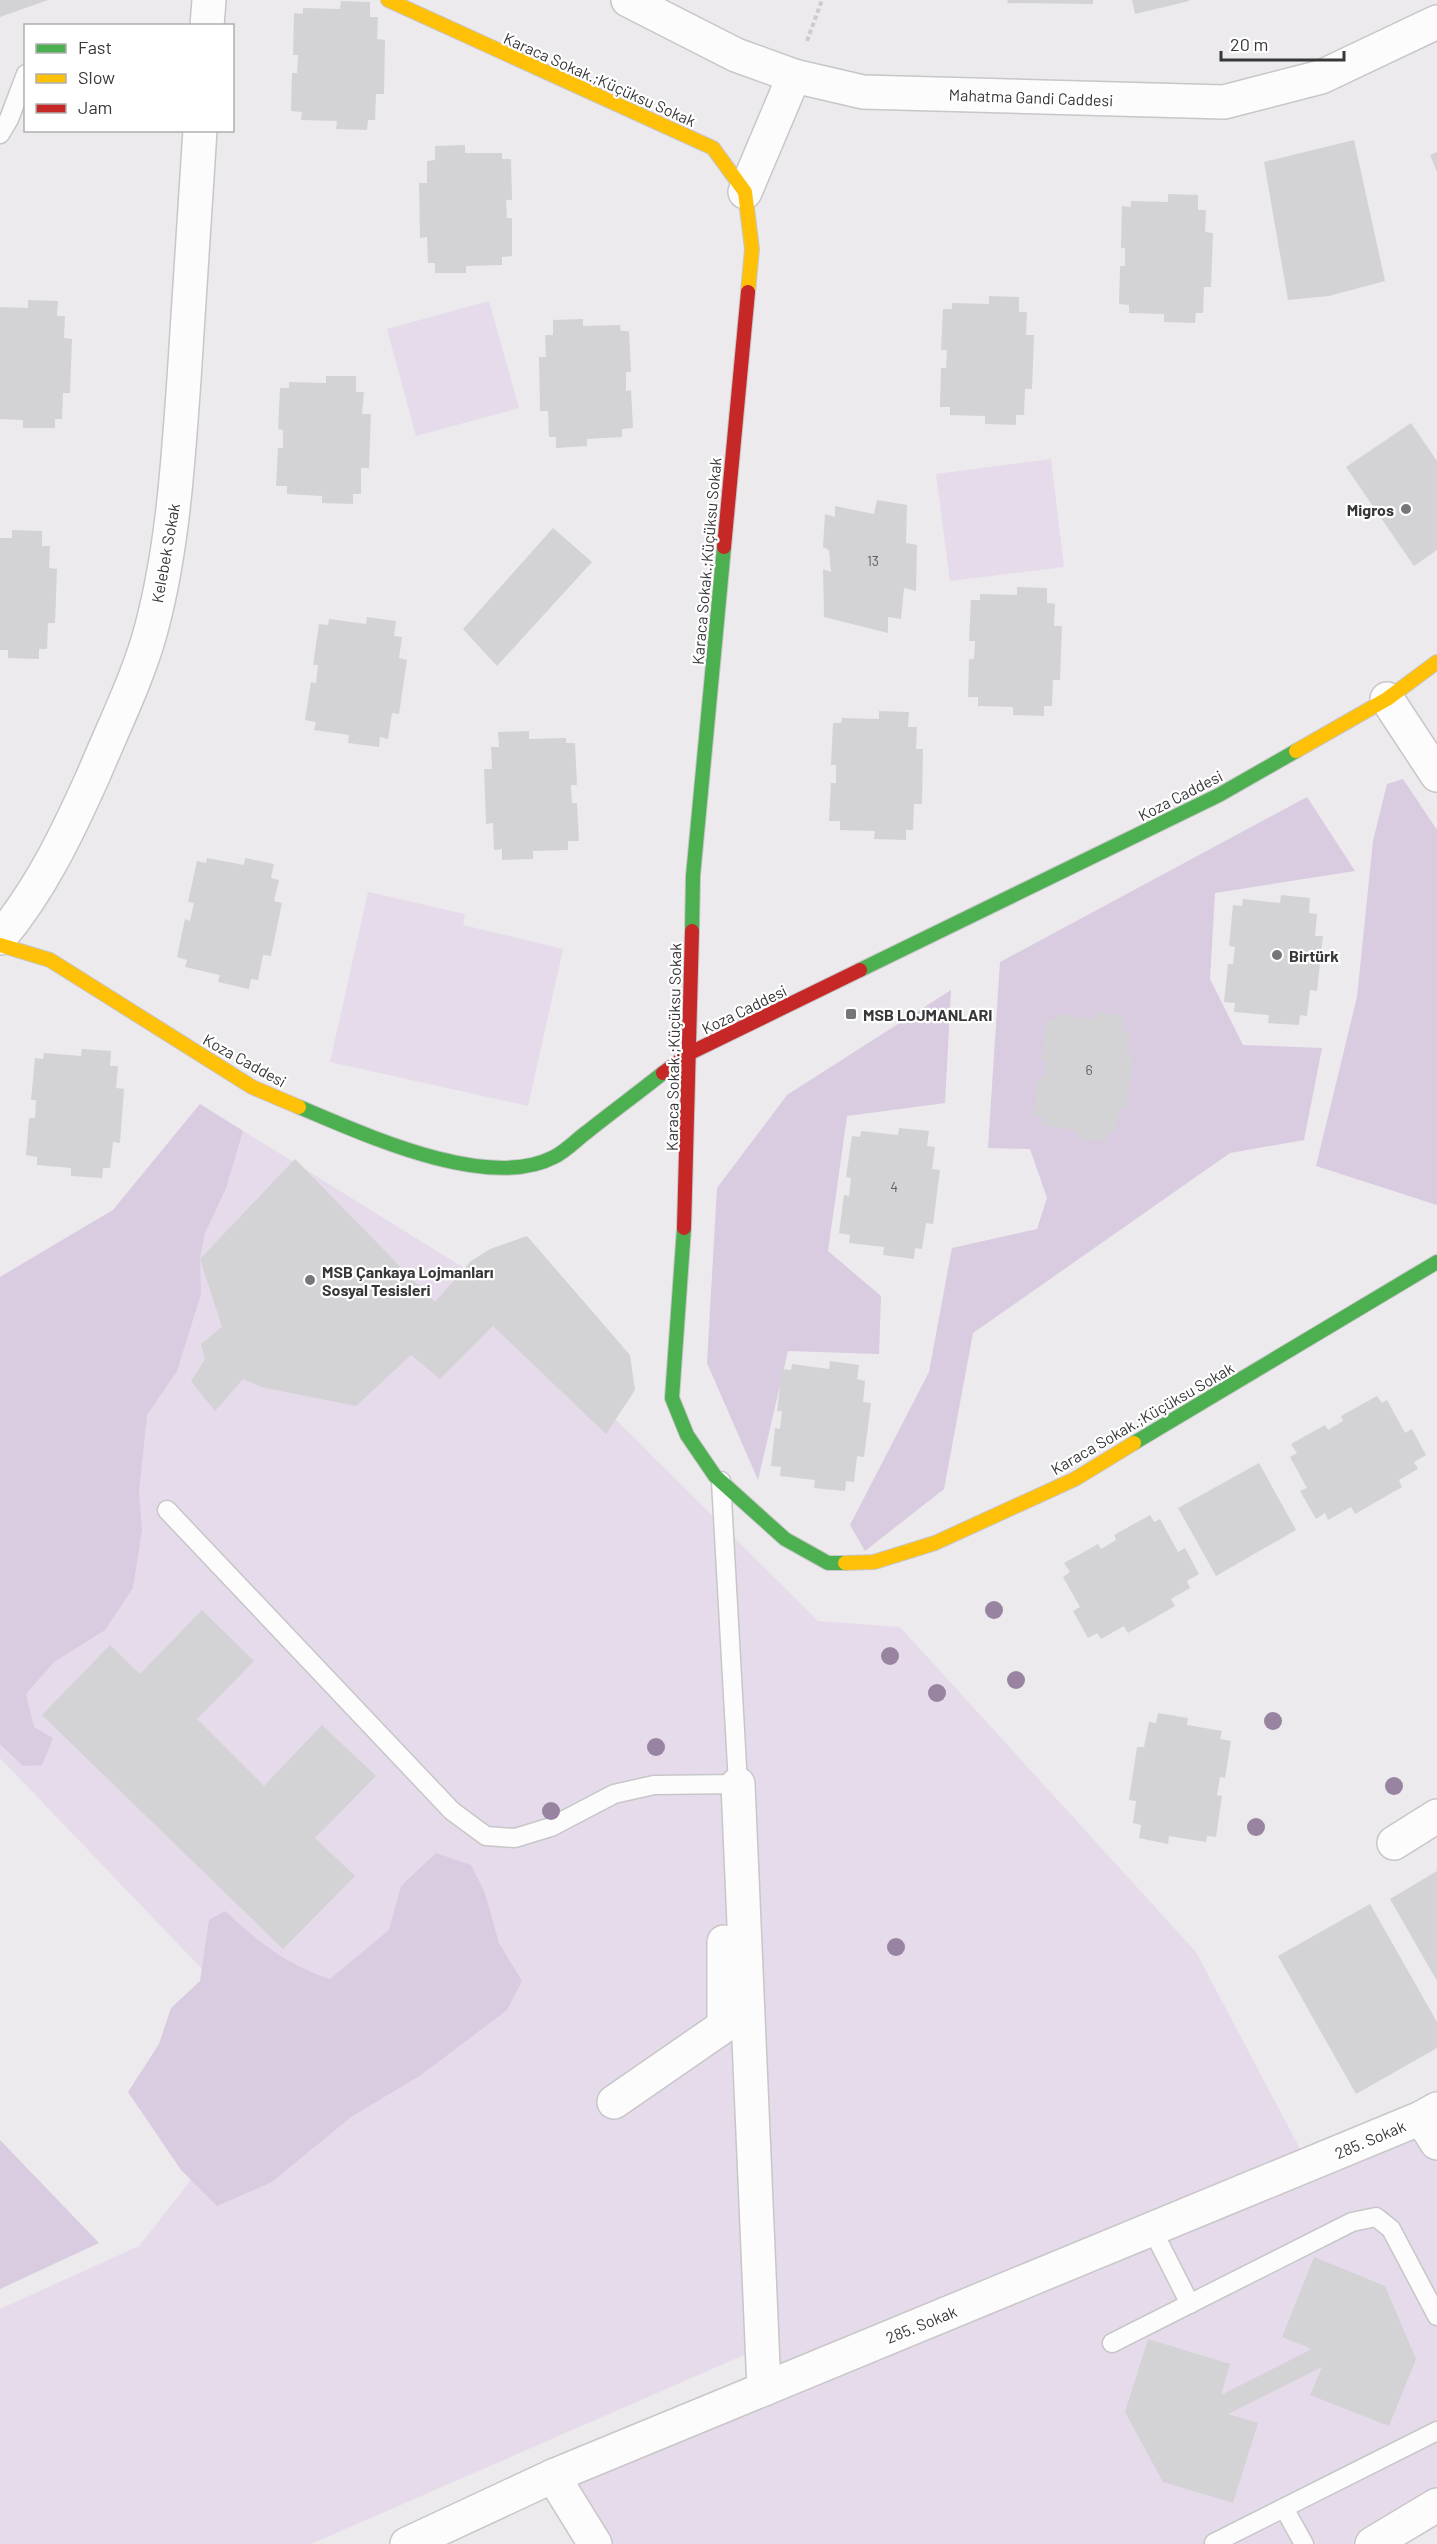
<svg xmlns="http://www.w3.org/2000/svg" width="1437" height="2544" viewBox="0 0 1437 2544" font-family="Barlow,sans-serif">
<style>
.green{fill:#e6dbeb}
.forest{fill:#d9cbe0}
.building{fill:#d3d2d4}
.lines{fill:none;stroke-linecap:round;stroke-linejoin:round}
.lane-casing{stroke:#c7c6c8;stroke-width:21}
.street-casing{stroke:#c7c6c8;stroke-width:36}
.fast-casing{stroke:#c7c6c8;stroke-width:16}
.slow-casing{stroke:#c7c6c8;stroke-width:16}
.jam-casing{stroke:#c7c6c8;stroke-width:16}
.path{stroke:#cccbcd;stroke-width:4;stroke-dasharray:4.5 3;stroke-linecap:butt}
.lane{stroke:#fcfcfc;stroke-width:18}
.street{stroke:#fcfcfc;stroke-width:33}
.fast{stroke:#4caf50;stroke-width:14}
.slow{stroke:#ffc107;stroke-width:14}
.jam{stroke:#c62828;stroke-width:14}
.tree{fill:#9884a0}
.poi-dot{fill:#767577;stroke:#fff;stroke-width:2}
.labels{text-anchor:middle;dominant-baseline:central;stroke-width:4.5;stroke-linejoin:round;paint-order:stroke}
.number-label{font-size:14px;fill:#605e60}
.street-label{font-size:16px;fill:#373638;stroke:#fff}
.poi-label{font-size:16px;font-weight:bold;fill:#373638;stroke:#fff;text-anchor:start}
</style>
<rect width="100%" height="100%" fill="#eceaed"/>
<g class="green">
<polygon points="489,301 519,408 416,436 387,329"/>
<polygon points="1051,459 1064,567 950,581 936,474"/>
<polygon points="368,892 465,914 463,925 563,949 528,1106 330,1062"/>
<polygon points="200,1104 464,1268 818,1621 900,1627 1196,1952 1308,2164 1421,2118 1437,2143 1437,2505 1372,2544 595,2544 553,2476 753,2393 751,2352 311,2544 0,2544 0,2309 139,2246 287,2058 0,1758 0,1277 113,1210"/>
</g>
<g class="forest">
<polygon points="1403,779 1437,830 1437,1205 1316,1166 1357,997 1373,841 1387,784"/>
<polygon points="1307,797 1355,871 1215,893 1210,979 1243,1045 1322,1048 1304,1140 1230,1153 973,1333 944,1489 865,1551 850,1525 929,1372 952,1248 1037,1229 1047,1198 1030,1149 988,1148 1000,962"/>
<polygon points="951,990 945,1103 847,1116 828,1251 881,1296 879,1354 788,1351 758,1480 707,1363 717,1188 787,1095"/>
<polygon points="200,1104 243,1131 226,1188 205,1233 200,1259 201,1294 177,1371 147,1415 139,1492 142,1530 133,1588 105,1630 54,1662 26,1694 34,1727 53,1738 42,1765 23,1766 0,1744 0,1277 113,1210"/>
<path d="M 436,1853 L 471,1865 L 485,1893 L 499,1943 L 522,1981 L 507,2010 L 421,2075 L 351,2117 L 272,2182 L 217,2206 L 181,2170 L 128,2092 L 159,2044 L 171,2008 L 200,1981 L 209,1920 L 225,1911 C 259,1942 285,1964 330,1979 L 389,1930 L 401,1886 Z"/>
<polygon points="0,2140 99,2243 0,2289"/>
</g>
<g class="building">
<polygon points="0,0 48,0 0,17"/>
<polygon points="1008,0 1093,0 1093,4 1007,3"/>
<polygon points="1132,0 1189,0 1189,1 1135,14"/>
<polygon points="341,1 370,2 370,17 378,17 377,39 385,40 384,94 376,94 375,120 368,120 367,130 336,129 337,121 301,120 302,112 291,111 292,73 297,73 298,55 293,55 294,13 303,14 303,8 340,9"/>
<polygon points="1354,140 1385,281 1329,296 1288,300 1264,162"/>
<polygon points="465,145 465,153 502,153 502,159 511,159 512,200 506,200 507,218 512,218 512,256 502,257 502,265 466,266 466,273 435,273 435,263 428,263 427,237 420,238 419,183 427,183 427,161 435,160 435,146"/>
<polygon points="1437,152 1437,172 1430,155"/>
<polygon points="1168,194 1198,195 1198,210 1206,210 1205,232 1213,233 1211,287 1204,287 1203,313 1196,313 1195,323 1164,322 1164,314 1129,313 1129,305 1119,304 1120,266 1125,266 1125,248 1121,248 1122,206 1131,207 1131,201 1168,202"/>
<polygon points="989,296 1019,297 1019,312 1027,312 1026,335 1034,335 1032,389 1025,389 1024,415 1016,415 1016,425 985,424 985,416 950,415 950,407 940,407 941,368 946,368 947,350 941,350 943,309 952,309 952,303 989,304"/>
<polygon points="28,300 58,301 57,316 65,316 64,338 72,339 70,393 63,393 62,419 55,419 55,428 23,428 23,420 0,419 0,307 28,308"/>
<polygon points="583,319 583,326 620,325 621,331 629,331 631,372 626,372 626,391 631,390 633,428 622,429 622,437 587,439 587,446 556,448 556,437 549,437 548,411 540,411 539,357 546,357 545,335 553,335 553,320"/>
<polygon points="326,376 356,376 356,392 364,392 362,414 371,414 369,468 361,468 361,494 353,494 353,504 322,503 322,496 287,494 287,486 276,486 278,448 283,448 283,430 278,429 280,388 289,388 289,382 326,383"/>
<polygon points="1411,423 1437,461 1437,550 1414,566 1346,467"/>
<polygon points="877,500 907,505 906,543 917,545 916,591 904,588 901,619 888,617 888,633 824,617 823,569 831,572 829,550 823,547 825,514 835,517 835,506 874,514"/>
<polygon points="553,528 592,562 497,666 463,629"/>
<polygon points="12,530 42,531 42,546 50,546 49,568 57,569 55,623 48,623 47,649 39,649 39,659 8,658 8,650 0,650 0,538 12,538"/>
<polygon points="1017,587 1047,588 1047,603 1055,604 1054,626 1062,626 1060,680 1053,680 1052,706 1044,706 1044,716 1013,715 1013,707 978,706 978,697 968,697 969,659 974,659 975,641 969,641 971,600 980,600 980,594 1017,595"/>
<polygon points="367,617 396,621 394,636 402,637 399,658 407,660 399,714 392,713 388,739 380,737 379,747 348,743 349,735 314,730 316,722 305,720 311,682 316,683 318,665 313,665 319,624 328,625 329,619 366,624"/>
<polygon points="879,711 909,712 908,727 917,727 916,749 923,749 922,804 914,804 913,830 906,830 906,840 874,839 875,831 840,830 840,821 829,821 831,783 836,783 836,765 831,765 833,723 841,723 842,718 879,719"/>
<polygon points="529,731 529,739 566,738 566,743 575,743 577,785 571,785 572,803 577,803 579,841 568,841 568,850 533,851 533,859 502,860 502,849 494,850 493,823 486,824 484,769 492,769 491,747 499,747 498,732"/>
<polygon points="207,858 244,865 245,858 274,864 271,878 279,880 274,901 282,903 271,956 263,955 258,980 251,979 249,989 218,982 220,975 185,967 187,960 177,957 185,919 190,921 194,903 188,902 197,861 206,863"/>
<polygon points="1281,895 1310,898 1309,913 1317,914 1315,936 1323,936 1317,991 1310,990 1307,1016 1300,1015 1299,1025 1268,1023 1269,1015 1234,1012 1235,1003 1224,1002 1228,964 1233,964 1235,947 1229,946 1233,905 1242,906 1243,899 1280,903"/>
<polygon points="1095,1012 1124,1016 1122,1031 1130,1032 1127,1054 1134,1055 1126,1109 1120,1107 1115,1133 1108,1132 1106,1142 1076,1138 1077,1131 1042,1125 1044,1117 1033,1116 1038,1077 1044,1078 1046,1061 1041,1060 1047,1018 1056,1020 1057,1014 1094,1019"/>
<polygon points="82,1049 111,1051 110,1066 118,1066 116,1088 124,1089 120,1143 113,1142 110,1168 103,1168 102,1178 71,1176 71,1168 37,1165 37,1157 26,1155 29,1118 35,1118 36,1100 31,1100 35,1058 43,1059 44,1053 81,1056"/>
<polygon points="899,1128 929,1131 927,1146 935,1147 932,1169 940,1170 933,1224 926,1223 922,1249 915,1248 914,1259 883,1255 884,1247 849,1243 850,1235 839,1233 844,1195 849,1196 851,1178 846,1177 852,1136 860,1137 861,1131 898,1135"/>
<polygon points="295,1159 435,1302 471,1261 490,1249 527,1236 630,1355 635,1390 606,1434 493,1326 440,1379 411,1355 356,1406 261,1387 243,1379 215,1411 191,1381 205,1359 201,1344 222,1327 200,1259"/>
<polygon points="830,1361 859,1365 857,1379 865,1381 863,1402 871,1403 864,1457 857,1456 854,1482 846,1481 845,1491 814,1488 815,1480 780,1476 781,1467 771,1466 775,1428 780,1429 782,1411 777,1411 782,1369 791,1370 792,1364 829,1369"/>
<polygon points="1377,1396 1382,1403 1387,1400 1405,1433 1412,1429 1426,1455 1414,1462 1418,1469 1399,1480 1402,1487 1355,1514 1351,1507 1328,1520 1325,1513 1316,1519 1300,1491 1307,1488 1290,1457 1297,1453 1291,1444 1325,1425 1328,1430 1343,1421 1341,1416"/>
<polygon points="1259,1463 1296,1530 1216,1576 1178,1508"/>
<polygon points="1150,1515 1154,1522 1160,1519 1178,1552 1185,1548 1199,1574 1187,1581 1190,1588 1171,1599 1175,1606 1128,1633 1124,1626 1101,1639 1097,1633 1088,1638 1073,1611 1080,1607 1063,1577 1070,1572 1064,1563 1098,1544 1101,1549 1116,1540 1114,1535"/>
<polygon points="202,1610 254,1661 197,1719 264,1786 322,1725 376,1776 315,1838 355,1876 283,1949 42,1715 110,1645 140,1674"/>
<polygon points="1158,1713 1188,1718 1187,1725 1222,1731 1220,1739 1231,1741 1225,1778 1220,1777 1217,1795 1222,1796 1216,1837 1207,1836 1206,1842 1169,1836 1168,1844 1139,1838 1141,1825 1133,1823 1136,1801 1129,1800 1137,1747 1144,1747 1149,1722 1156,1723"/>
<polygon points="1437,1871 1437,1981 1390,1899"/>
<polygon points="1370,1904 1437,2022 1437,2048 1356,2094 1278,1956"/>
<polygon points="1314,2257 1385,2286 1416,2359 1389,2426 1310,2395 1322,2367 1228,2414 1258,2423 1233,2503 1163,2482 1125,2412 1148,2339 1230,2364 1221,2395 1312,2349 1282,2337"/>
</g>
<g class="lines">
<g class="lane-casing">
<g id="lane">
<polyline points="0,134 9,119 26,74"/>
<polyline points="167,1510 452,1811 486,1836 515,1838 551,1827 614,1794 654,1785 738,1784 721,1481"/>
<polyline points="1152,2229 1190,2304"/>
<polyline points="1112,2343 1352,2222 1376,2217 1391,2229 1437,2316"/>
<polyline points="1284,2508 1304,2544"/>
<polyline points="1214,2543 1437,2431"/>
</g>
</g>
<g class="street-casing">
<g id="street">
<polyline points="628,0 736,55 794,76 863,92 1224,102 1321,77 1437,22"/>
<polyline points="207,26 209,0"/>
<polyline points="745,192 794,76"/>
<polyline points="1387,699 1437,775"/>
<path d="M 0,938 C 41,889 68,832 94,774 C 113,728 140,674 152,626 C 173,546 178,462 184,379 C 189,296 194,213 200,130"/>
<polyline points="738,1784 764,2389"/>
<polyline points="1394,1843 1437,1816"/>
<polyline points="614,2102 724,2026 724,1942"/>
<polyline points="1421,2118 1437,2143"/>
<polyline points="553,2476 595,2544"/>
<polyline points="407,2544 553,2476 1421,2118 1437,2109"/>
<polyline points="1372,2544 1437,2505"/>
</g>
</g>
<g class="fast-casing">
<g id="fast">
<polyline points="692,931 693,876 724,547"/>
<polyline points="860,970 1219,795 1296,751"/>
<path d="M 299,1107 C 364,1134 487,1192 554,1157 C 566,1151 576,1140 587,1132 C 612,1112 638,1093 663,1073"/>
<polyline points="684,1228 672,1398 687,1435 715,1476 785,1539 828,1563 845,1563"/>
<polyline points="1134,1443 1437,1262"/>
</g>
</g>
<g class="slow-casing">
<g id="slow">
<polyline points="388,0 713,148 745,192 752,249 748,292"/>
<polyline points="1296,751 1387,699 1437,662"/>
<polyline points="0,945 50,960 252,1087 299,1107"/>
<polyline points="845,1563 874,1562 935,1543 1075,1479 1134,1443"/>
</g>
</g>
<g class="jam-casing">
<g id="jam">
<polyline points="724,547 748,292"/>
<polyline points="663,1073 690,1053 860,970"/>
<polyline points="684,1228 692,931"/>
</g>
</g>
<polyline class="path" points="807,41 822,0"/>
<use href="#lane" class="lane"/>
<use href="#street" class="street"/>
<use href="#fast" class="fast"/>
<use href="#slow" class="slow"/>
<use href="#jam" class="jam"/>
</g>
<g class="tree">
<circle cx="994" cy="1610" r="9"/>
<circle cx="890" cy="1656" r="9"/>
<circle cx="1016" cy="1680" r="9"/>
<circle cx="937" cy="1693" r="9"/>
<circle cx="1273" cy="1721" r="9"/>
<circle cx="656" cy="1747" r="9"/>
<circle cx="1394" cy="1786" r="9"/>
<circle cx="551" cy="1811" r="9"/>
<circle cx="1256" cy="1827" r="9"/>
<circle cx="896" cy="1947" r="9"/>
</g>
<g class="poi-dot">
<circle cx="1406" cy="509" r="6"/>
<circle cx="1277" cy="955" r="6"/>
<rect x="845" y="1008" width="12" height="12" rx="3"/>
<circle cx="310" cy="1280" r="6"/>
</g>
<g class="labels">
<g class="number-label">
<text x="873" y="560">13</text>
<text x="1089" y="1069">6</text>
<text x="894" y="1186">4</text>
</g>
<g class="street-label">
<text transform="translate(600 79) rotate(24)">Karaca Sokak.;Küçüksu Sokak</text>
<text transform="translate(1031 97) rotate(2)">Mahatma Gandi Caddesi</text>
<text transform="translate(165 553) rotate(-80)">Kelebek Sokak</text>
<text transform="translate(706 561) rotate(-85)">Karaca Sokak.;Küçüksu Sokak</text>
<text transform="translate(1180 795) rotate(-27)">Koza Caddesi</text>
<text transform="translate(744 1009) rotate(-26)">Koza Caddesi</text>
<text transform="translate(673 1047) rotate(-89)">Karaca Sokak.;Küçüksu Sokak</text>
<text transform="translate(245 1060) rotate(29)">Koza Caddesi</text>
<text transform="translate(1142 1418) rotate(-30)">Karaca Sokak.;Küçüksu Sokak</text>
<text transform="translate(1370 2139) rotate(-23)">285. Sokak</text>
<text transform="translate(921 2324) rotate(-22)">285. Sokak</text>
</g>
<g class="poi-label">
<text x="1394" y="509" text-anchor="end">Migros</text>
<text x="1289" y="955">Birtürk</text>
<text x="863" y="1014">MSB LOJMANLARI</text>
<text x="322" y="1271">MSB Çankaya Lojmanları<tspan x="322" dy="18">Sosyal Tesisleri</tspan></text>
</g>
</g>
<rect x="24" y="24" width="210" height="108" fill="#ffffff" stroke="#afafaf" stroke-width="1.5"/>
<rect x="36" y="44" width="30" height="9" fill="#4caf50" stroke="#afafaf" stroke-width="1.5"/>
<text x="78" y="54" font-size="18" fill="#373638">Fast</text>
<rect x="36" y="74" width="30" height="9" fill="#ffc107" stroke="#afafaf" stroke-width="1.5"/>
<text x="78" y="84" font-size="18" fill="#373638">Slow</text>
<rect x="36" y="104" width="30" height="9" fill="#c62828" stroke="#afafaf" stroke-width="1.5"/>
<text x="78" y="114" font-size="18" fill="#373638">Jam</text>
<path d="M1221 51v9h123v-9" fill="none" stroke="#373638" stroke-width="3"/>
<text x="1230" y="51" font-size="18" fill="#373638" stroke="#ffffff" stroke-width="4.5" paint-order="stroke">20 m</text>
</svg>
